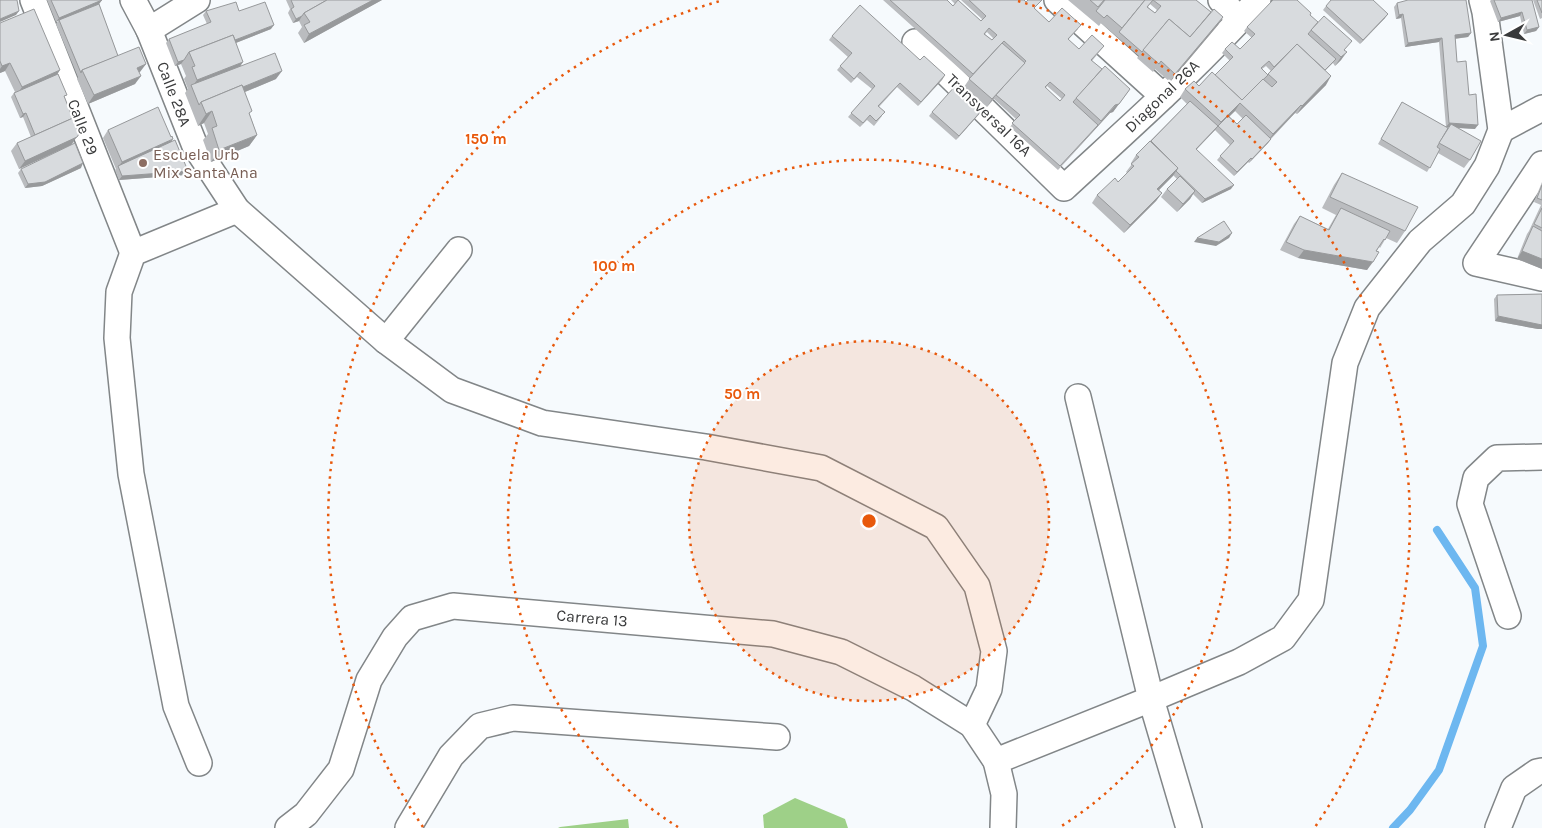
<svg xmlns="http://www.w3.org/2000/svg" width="1542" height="828" viewBox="0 0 1542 828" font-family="Karla,sans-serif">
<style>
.forest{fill:#9ed088}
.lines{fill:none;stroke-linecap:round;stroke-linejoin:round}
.stream{stroke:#6db7f0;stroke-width:8}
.street-casing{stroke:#828688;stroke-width:28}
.street{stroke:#fff;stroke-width:25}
.wall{fill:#babcbf;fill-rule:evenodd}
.shaded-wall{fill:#97999b}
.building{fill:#d8dbde;stroke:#97999b;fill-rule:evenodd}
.ring{fill:none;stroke:#e8590c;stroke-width:2.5;stroke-dasharray:2.5 5}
.education-dot{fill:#8d6e63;stroke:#fff;stroke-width:2}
.labels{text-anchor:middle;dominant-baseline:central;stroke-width:4;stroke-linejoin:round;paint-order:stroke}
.street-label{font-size:16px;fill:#393a3b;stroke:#fff}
.education-label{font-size:16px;fill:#785e54;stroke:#fff;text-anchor:start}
.centre{fill:#e8590c;stroke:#fff;stroke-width:2.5}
.ring-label{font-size:15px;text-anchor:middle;font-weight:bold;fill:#e8590c;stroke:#fff;stroke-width:4;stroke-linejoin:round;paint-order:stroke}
</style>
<rect width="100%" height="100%" fill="#f6fafd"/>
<g class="forest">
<polygon points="795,798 845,819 848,828 764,828 763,815"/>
<polygon points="628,819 629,828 558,828 560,827"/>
</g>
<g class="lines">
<polyline class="stream" points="1393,828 1410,810 1439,770 1483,646 1475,588 1437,530"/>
<g class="street-casing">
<g id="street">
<polyline points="33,0 133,253"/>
<polyline points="133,0 149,30 195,146 237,210 386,341 452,390 542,423 706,447 821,468 936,527 977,586 994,651 989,689 972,725"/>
<polyline points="1057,0 1163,96"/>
<polyline points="1221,0 1240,20"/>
<polyline points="149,30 197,0"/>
<path d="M 915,42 L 1064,188 C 1130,127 1198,67 1258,0"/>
<polyline points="1501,130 1542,108"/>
<polyline points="1542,164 1476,263 1542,278"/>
<polyline points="386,341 459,250"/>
<polyline points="1078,397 1151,699 1189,828"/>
<polyline points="1508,616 1470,504 1476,478 1497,458 1542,457"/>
<polyline points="996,761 1151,699 1239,662 1283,638 1311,600 1345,363 1367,308 1420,241 1463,204 1487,166 1501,130 1485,12 1482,0"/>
<polyline points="199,763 176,706 131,474 117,338 119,292 133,253 237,210"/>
<polyline points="288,828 306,814 341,769 369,680 395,637 412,618 453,606 773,634 841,652 913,688 972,725 996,761 1004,794 1003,828"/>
<polyline points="408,828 451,756 480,726 513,718 777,737"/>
<polyline points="1498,828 1514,788 1537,772 1542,771"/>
</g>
</g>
<use href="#street" class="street"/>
</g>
<g class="wall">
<polygon points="47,0 102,0 99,4 118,56 146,64 139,72 135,84 88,104 77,79 78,77 56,24 58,21 56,22"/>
<polygon points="286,0 382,0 304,43 298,33 302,27 299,21 293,23 288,13 290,9"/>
<path d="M 883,0 L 947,0 L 953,6 L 955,4 L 951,0 L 959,0 L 959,1 L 981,21 L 982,19 L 961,0 L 1024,0 L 1049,22 L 1078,29 L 1068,40 L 1079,49 L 1104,46 L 1092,61 L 1102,69 L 1130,89 L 1113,112 L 1110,113 L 1058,170 L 1010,127 L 1016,119 L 994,99 L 987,107 L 964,87 L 970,78 ZM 987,32 L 993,38 L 992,40 L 985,34 ZM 1047,86 L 1062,99 L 1060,101 L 1046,88 Z"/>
<path d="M 1068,0 L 1196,0 L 1211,12 L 1223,17 L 1218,25 L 1170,82 L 1155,69 L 1153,72 L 1137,58 L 1139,56 L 1101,23 L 1099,26 ZM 1150,4 L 1157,10 L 1155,13 L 1148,7 Z"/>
<polygon points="1491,0 1532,0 1539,27 1536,31 1524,34 1520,16 1498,22 1490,1"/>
<polygon points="1533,0 1542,0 1542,18 1540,19"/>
<polygon points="1397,3 1471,33 1468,37 1455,39 1457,62 1469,95 1475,129 1457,128 1470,160 1464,168 1438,153 1427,172 1378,144 1402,102 1448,128 1449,127 1446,127 1439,42 1405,47 1401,18 1396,19 1394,7"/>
<polygon points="1326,6 1385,18 1360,44 1323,10"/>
<polygon points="206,11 239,11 271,29 236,43 241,66 276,79 245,92 250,115 257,135 249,146 211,162 203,140 208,134 204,123 198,126 185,93 188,89 184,79 186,76 181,64 175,66 166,43 169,39 207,24 203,15"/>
<path d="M 1310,15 L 1345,51 L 1341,60 L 1335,66 L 1333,63 L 1325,71 L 1326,85 L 1297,114 L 1295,113 L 1271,139 L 1268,143 L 1249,163 L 1248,162 L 1234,176 L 1217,160 L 1230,145 L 1215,130 L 1196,150 L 1231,189 L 1202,203 L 1193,194 L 1190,199 L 1177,212 L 1161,197 L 1167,189 L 1177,179 L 1173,175 L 1159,190 L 1162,193 L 1156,201 L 1124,233 L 1092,203 L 1097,195 L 1118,182 L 1127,173 L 1126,172 L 1132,164 L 1131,163 L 1136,155 L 1187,104 L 1180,97 L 1185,89 L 1199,86 L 1215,75 L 1230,61 L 1222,53 L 1225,49 L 1240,49 L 1252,38 L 1244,31 L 1247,27 ZM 1266,66 L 1271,71 L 1268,75 L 1262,69 ZM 1235,111 L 1243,119 L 1237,124 L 1229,116 Z"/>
<polygon points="0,23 58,74 65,98 74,142 71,145 19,169 11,151 17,143 31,137 23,117 20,118 11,97 14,93 15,92 5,71 0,73"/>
<polygon points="832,36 920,60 945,75 918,106 897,87 879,107 882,116 874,126 867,120 860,127 848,117 872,89 857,77 851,83 837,70 848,57 829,40"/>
<polygon points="932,112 980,113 956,140 929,116"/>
<polygon points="108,130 171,142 188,171 185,175 119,180 115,170 116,169 103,138"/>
<polygon points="81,168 42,186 25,188 18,173 21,169"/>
<polygon points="1342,173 1405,231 1397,243 1386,238 1380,248 1379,247 1367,270 1298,258 1280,250 1294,224 1300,216 1328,229 1336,215 1322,208 1334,185"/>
<polygon points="1542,182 1542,269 1517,259 1527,234 1529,231 1541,205 1534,202"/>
<polygon points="1542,294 1542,329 1538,329 1495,321 1494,299 1497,295"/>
</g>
<g class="shaded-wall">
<polygon points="102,0 99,4 59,20 56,22 59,18"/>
<polygon points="373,0 382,0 304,43 309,34"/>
<polygon points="19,11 16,15 0,22 0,19"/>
<polygon points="1522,12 1520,16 1498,22 1501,18"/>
<polygon points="1388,14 1385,18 1360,44 1363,40"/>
<polygon points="1403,14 1401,18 1396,19 1399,15"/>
<polygon points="302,16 299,21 293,23 296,19"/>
<polygon points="1223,17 1218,25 1170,82 1175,74"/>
<polygon points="274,25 271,29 192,60 191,57"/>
<polygon points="1539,27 1536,31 1524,34 1527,30"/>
<polygon points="1471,33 1468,37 1452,39 1455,35"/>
<polygon points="1442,38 1439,42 1405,47 1408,43"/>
<polygon points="1347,52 1341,60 1335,66 1341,57"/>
<polygon points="184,60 181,64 175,66 178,62"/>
<polygon points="243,62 235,74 192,87 197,80"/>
<polygon points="10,63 5,71 0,73 0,69 2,66"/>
<polygon points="146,64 140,72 132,76 137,68"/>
<polygon points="60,70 55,78 17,95 22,87"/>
<polygon points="282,71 276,79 204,109 202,104"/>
<polygon points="1019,71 996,95 987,107 992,99"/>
<polygon points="945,75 942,80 918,106 921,102"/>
<polygon points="141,76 135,84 88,104 94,95"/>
<polygon points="1331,76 1326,85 1297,114 1302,106"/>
<polygon points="1130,89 1113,112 1110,113 1058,170"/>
<polygon points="1240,103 1235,111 1219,127 1218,126 1221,122"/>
<polygon points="1301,105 1295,113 1267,142 1273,134"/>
<polygon points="983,109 980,113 956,140 959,136"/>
<polygon points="212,111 204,123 198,126 206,114"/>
<polygon points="26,113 23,117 20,118 23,114"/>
<polygon points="1449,123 1478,125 1475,129 1446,127"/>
<polygon points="1218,126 1215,130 1193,153 1196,149"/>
<polygon points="79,134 71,145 19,169 25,161"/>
<polygon points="257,135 249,146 211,162 219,150"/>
<polygon points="173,139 168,147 118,167 122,162"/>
<polygon points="1271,139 1268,143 1249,163 1252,159"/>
<polygon points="1251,158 1248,162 1234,176 1237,172"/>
<polygon points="83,163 81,168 42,186 25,188 28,184"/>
<polygon points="1178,168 1173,176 1152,197 1157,189"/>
<polygon points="188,171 185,175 119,180 122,176"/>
<polygon points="1234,185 1231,189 1202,203 1205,199"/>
<polygon points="1195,191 1190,199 1177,212 1183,204"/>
<polygon points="1162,193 1156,201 1124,233 1130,225"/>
<polygon points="1232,233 1229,238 1216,246 1194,242 1197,238"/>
<polygon points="1304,250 1373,262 1367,270 1298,258"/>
<polygon points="1522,251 1542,259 1542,269 1517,259"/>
<polygon points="1498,316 1542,325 1542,329 1538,329 1495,321"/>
</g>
<g class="building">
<polygon points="0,0 17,0 19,11 0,19"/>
<polygon points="51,0 102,0 59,18"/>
<polygon points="291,0 327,0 304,13 302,16 296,19 291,9 294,7"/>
<polygon points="327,0 373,0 309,34 304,25 310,22 304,13"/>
<path d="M 890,0 L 947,0 L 953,6 L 958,0 L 981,21 L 986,16 L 969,0 L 1024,0 L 1026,2 L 1028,0 L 1042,0 L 1034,8 L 1049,22 L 1062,8 L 1081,25 L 1068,39 L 1079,49 L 1092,35 L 1104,46 L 1091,60 L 1102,69 L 1073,102 L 1098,125 L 1060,166 L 1012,123 L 1020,115 L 996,95 L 1026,61 L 1004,41 L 1002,43 L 973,74 ZM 989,28 L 997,35 L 992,40 L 984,34 ZM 1050,82 L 1065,95 L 1060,101 L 1045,87 Z"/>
<polygon points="1090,0 1104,0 1098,7"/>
<polygon points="1105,0 1145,0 1122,28 1107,15 1104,18 1096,11"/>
<path d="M 1145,0 L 1196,0 L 1211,12 L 1190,37 L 1169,19 L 1142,52 L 1119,32 ZM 1153,0 L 1161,6 L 1155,13 L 1147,7 Z"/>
<polygon points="1273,0 1297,0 1311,13 1310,15 1318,22 1308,34 1336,59 1325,70 1297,44 1274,67 1269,61 1261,68 1268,75 1242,100 1215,75 1233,57 1225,49 1232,42 1240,49 1255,34 1247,27"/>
<polygon points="1331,0 1373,0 1388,14 1363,40 1326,6"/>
<polygon points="1408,0 1466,0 1471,33 1455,35 1457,62 1466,61 1469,95 1476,94 1478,125 1449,123 1442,38 1408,43 1403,14 1399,15 1397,3"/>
<polygon points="1494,0 1532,0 1539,27 1527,30 1522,12 1501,18"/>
<polygon points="1537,0 1542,0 1542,13"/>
<polygon points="236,2 239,11 265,2 274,25 235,40 233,35 189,52 184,60 178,62 169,39 211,22 206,11"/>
<polygon points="99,4 118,56 82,70 81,73 59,20"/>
<polygon points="860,5 920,60 924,56 945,75 921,102 900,83 878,106 885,112 876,121 870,115 863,123 851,113 875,86 860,72 854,79 840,66 852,53 832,36"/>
<polygon points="34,9 60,70 22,87 10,63 2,66 0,61 0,23"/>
<polygon points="1214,9 1223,17 1175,74 1161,61 1159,64 1143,50 1169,19 1190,37"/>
<polygon points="1324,16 1352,41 1344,50 1347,52 1341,57 1311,30"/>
<polygon points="233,35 243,62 197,80 192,67 195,66 189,52"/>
<polygon points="1002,43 1025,63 992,99 969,79"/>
<polygon points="1297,44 1331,76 1302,106 1301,105 1273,134 1240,103 1221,122 1185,89 1194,81 1199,86 1212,72 1242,100 1263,79 1272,87 1277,82 1268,74"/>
<polygon points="139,47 146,64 137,68 141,76 94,95 82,70"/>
<polygon points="275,53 282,71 243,87 242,85 201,102 199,105 191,85"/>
<polygon points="1105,66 1130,89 1119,104 1115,105 1101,121 1076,98"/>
<polygon points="58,74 67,95 64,96 74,121 73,118 35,135 26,113 23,114 14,93"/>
<polygon points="242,85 252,111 249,113 257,135 219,150 212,128 217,126 212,111 206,114 201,102"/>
<polygon points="956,85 983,109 959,136 932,112"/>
<polygon points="1190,101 1218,126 1196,149 1234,185 1205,199 1176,171 1178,168 1151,141"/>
<polygon points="1402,102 1448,128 1437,147 1440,149 1430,168 1381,139"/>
<polygon points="158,107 171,137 172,136 173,139 122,162 108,130"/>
<polygon points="1246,115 1271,139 1252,159 1251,158 1237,172 1220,156 1234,141 1218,126 1228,116 1237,124"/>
<polygon points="73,118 79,134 77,137 25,161 17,143"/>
<polygon points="1451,124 1481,141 1470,160 1439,143"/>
<polygon points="175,140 188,171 122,176 118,166"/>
<polygon points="1150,141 1178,168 1157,189 1162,193 1130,225 1097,195 1115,178 1118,182 1134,166 1131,164 1139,157 1136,155"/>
<polygon points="75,143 83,163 45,182 28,184 21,169"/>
<polygon points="1342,173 1418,207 1405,231 1330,197"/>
<polygon points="1180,176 1195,191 1183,204 1167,189"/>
<polygon points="1542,185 1542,200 1537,198"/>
<polygon points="1341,208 1390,231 1385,240 1384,239 1376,251 1379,252 1373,262 1304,250 1286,242 1300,216 1329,230"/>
<polygon points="1542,208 1542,228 1534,224"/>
<polygon points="1224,221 1232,233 1219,242 1197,238"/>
<polygon points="1533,226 1542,231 1542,259 1522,251"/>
<polygon points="1542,294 1542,325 1498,316 1497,295"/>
</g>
<circle cx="869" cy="521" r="180" fill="#e8590c" fill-opacity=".12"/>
<g class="ring">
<circle cx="869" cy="521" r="180"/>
<path d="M678 827A361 361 0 1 1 1060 827"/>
<path d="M423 827A541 541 0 0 1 720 1M1018 1A541 541 0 0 1 1315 827"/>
</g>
<circle class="education-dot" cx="143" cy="163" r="5"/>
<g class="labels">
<g class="street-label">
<text transform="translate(174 94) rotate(69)">Calle 28A</text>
<text transform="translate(1162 96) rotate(-44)">Diagonal 26A</text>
<text transform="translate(989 115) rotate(44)">Transversal 16A</text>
<text transform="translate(83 127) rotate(69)">Calle 29</text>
<text transform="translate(592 618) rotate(5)">Carrera 13</text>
</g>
<g class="education-label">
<text x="153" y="154">Escuela Urb<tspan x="153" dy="18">Mix Santa Ana</tspan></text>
</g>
</g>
<circle cx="869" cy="521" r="8" class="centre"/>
<g class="ring-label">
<text x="486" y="144">150 m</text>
<text x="614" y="271">100 m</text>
<text x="742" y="399">50 m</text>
</g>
<g transform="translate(1507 35) rotate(262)" stroke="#ffffff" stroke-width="4" paint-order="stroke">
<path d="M0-4L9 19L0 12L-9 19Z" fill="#393a3b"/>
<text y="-8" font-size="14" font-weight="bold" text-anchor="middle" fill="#393a3b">N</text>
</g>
</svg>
